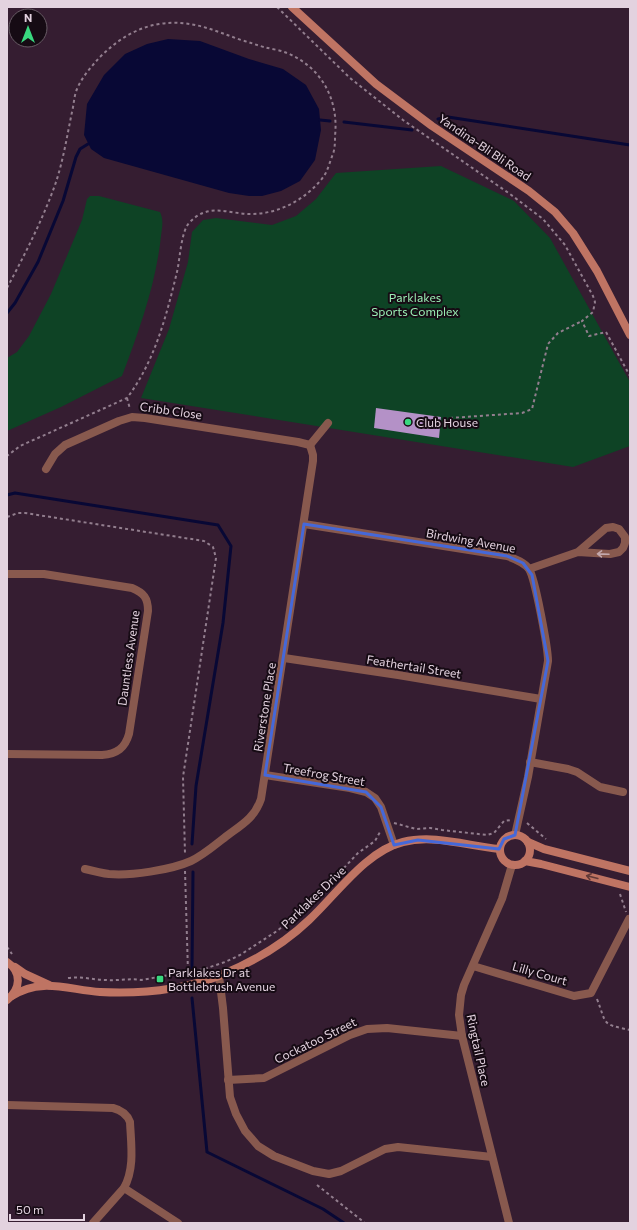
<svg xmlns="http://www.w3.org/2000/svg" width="637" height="1230" viewBox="0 0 637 1230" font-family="Commissioner,sans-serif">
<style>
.green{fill:#0e4325}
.water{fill:#080835}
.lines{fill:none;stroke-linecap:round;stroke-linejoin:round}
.stream{stroke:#080835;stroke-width:3}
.building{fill:#b491c7}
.path{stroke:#927e8e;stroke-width:2;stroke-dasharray:3 3;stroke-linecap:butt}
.street{stroke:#88594e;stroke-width:8}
.secondary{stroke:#bf7463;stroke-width:8}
.oneway{stroke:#c3a8ac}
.oneway2{stroke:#623a38}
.marked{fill:none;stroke:#4568d9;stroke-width:3;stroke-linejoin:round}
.poi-dot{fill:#39d87f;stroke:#160b14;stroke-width:1.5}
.labels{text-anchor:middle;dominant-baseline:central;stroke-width:4;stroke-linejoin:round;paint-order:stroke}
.street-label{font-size:12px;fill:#e3d2df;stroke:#160b14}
.park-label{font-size:12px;fill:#9befb5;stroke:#160b14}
.poi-label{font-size:12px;fill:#e3d2df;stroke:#160b14;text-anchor:start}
</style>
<rect width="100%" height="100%" fill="#351d31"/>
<g class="green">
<polygon points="441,166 514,201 550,238 630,382 630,446 573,467 141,398 169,329 188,262 192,232 203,220 216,218 272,225 296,216 316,199 336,173"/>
<path d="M 90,196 L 99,196 L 160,212 C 164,220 162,228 161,236 C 156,284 139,331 122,376 L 61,407 L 7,431 L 7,358 L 17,352 L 29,336 L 51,294 L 82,220 L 87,199 Z"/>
</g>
<polygon class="water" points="168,39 200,41 249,59 283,69 306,85 319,109 321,130 315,160 300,181 281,191 262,196 249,196 229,193 104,158 91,149 84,135 87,104 104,75 125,54 147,44"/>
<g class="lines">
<g class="stream">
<polyline points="438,119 448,117 630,145"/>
<polyline points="320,120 330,121"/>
<polyline points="344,122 412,130"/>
<polyline points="7,313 15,303 38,262 63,201 76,157 80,149 88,144"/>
<polyline points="7,495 15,493 218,525 231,546 223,623 196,786 192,844"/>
<polyline points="192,968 193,872"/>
<polyline points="192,998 207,1152 323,1209 344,1223"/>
</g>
</g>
<polygon class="building" points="376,408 441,417 439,438 374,428"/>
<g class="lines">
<g class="path">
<polyline points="277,7 350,78 403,120 510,194 543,219 565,245 593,296 595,302 593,312 582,321 589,336 606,332 630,376"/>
<path d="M 7,288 C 25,254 42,221 55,185 C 63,162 67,136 72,112 C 74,104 74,96 77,89 C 82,77 91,67 99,58 C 116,41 135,28 159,24 C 190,19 213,30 241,40 C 249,42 256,45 264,47 C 271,49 280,50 287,53 C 321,67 339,99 335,136 C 335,142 335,148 333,154 C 330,161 328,170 324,176 C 307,199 279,214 251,214 C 228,214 208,202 189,223 C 181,232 180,259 177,272 C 166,317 155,361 127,398 L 20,446 L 7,456"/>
<polyline points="127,398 130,409"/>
<polyline points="450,418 522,413 532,409 548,344 558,333 582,321"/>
<polyline points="7,517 18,513 25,513 204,541 213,547 216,558 183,777 185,854"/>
<polyline points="394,823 416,829 430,828 442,830 487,835 494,833 504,821 511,820"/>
<polyline points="527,823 546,839"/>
<polyline points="185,871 188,972"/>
<polyline points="620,894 626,912"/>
<polyline points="7,947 12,954"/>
<path d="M 68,978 C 81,976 94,980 106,980 C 118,981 129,978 141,980 L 204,969 L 225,962 L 240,955 L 277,931 L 307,907 L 358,853 L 375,841 L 380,832"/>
<path d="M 597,999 C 607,1025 601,1024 630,1030"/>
<polyline points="317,1185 365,1223"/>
</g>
<g class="street">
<polyline points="310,445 328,423"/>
<polyline points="46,469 55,454 65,445 119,421 132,417 145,418 298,442 310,445"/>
<path d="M 304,524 L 507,556 C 515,559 524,562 529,569 C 535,578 548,648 548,661 L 528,777 L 515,835"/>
<polyline points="529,569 578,552 610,554 619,552 623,548 625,543 625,537 619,529 613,527 606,528 578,552"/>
<path d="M 7,574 L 44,574 L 132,588 C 144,593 148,598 148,611 L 129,734 C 125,748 117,754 102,755 L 7,754"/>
<polyline points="284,658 398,675 541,699"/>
<polyline points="530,762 568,769 577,772 600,787 623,792"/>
<polyline points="265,775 350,788 366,792 375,798 381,807 394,845"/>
<path d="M 85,869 C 93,871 101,873 109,874 C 130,876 171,870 191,861 C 204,855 216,844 228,835 C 243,824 255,817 261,799 L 313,461 L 313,455 L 310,445"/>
<polyline points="473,966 574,996 591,993 629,919"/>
<polyline points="219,976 223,1008 230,1097 236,1114 245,1131 258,1146 274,1156 313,1171 329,1174 341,1171 385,1149 398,1147 492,1157"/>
<polyline points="228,1080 264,1078 350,1035 367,1029 387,1028 462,1036"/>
<path d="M 7,1105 L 113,1108 C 121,1110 127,1114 130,1122 C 131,1144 135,1168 124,1188 L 93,1223"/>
<polyline points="124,1188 178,1223"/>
<polyline points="509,1223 462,1036 459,1015 461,995 464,985 502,899 512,865"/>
</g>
<g class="secondary">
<polyline points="292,7 376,84 432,126 529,191 555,212 573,233 597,271 630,335"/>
<circle cx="515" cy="850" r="15"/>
<polyline points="528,842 544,849 630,871"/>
<polyline points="525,861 541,864 630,887"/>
<path d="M 7,962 C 22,972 21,989 7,1000"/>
<polyline points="15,967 25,974 49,985"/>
<path d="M 12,996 C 41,977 69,990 100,992 C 140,994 182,990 219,976 C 251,963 284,944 309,920 C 336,895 366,851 403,842 C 434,834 468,846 499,849"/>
</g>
</g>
<defs><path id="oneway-shaft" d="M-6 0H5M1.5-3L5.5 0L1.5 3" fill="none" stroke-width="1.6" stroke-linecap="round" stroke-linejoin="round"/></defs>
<use class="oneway" href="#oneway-shaft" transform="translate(603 554) rotate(-178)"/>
<use class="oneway2" href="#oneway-shaft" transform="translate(592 877) rotate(-166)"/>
<path class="marked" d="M 304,524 L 507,556 L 523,563 L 532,575 L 548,661 L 515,835 L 504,839 L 499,849 L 418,840 L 394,845 L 381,807 L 366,792 L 265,775 Z"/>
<g class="poi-dot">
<circle cx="408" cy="422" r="4"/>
<rect x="156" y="975" width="8" height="8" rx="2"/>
</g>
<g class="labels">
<g class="street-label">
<text transform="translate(485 147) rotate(34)">Yandina-Bli Bli Road</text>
<text transform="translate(171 410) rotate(8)">Cribb Close</text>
<text transform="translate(471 540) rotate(10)">Birdwing Avenue</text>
<text transform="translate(128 658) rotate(-82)">Dauntless Avenue</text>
<text transform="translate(414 666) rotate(9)">Feathertail Street</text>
<text transform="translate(264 707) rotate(-81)">Riverstone Place</text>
<text transform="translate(324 774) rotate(10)">Treefrog Street</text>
<text transform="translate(313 897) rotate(-44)">Parklakes Drive</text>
<text transform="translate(540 973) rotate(16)">Lilly Court</text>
<text transform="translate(315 1040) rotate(-26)">Cockatoo Street</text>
<text transform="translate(479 1050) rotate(78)">Ringtail Place</text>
</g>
<g class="park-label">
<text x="415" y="297">Parklakes<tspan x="415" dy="14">Sports Complex</tspan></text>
</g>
<g class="poi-label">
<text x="416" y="422">Club House</text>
<text x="168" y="972">Parklakes Dr at<tspan x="168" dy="14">Bottlebrush Avenue</tspan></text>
</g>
</g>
<rect width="637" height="1230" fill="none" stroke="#e3d2df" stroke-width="16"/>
<g transform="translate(28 28)"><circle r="19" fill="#160b14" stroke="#685b65"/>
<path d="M0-3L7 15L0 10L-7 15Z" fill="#39d87f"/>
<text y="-6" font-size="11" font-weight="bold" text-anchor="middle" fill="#e3d2df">N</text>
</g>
<path d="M10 1214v6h74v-6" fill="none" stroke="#e3d2df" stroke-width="2"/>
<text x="16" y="1214" font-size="12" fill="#e3d2df" stroke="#160b14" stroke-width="3" paint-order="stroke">50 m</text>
</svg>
